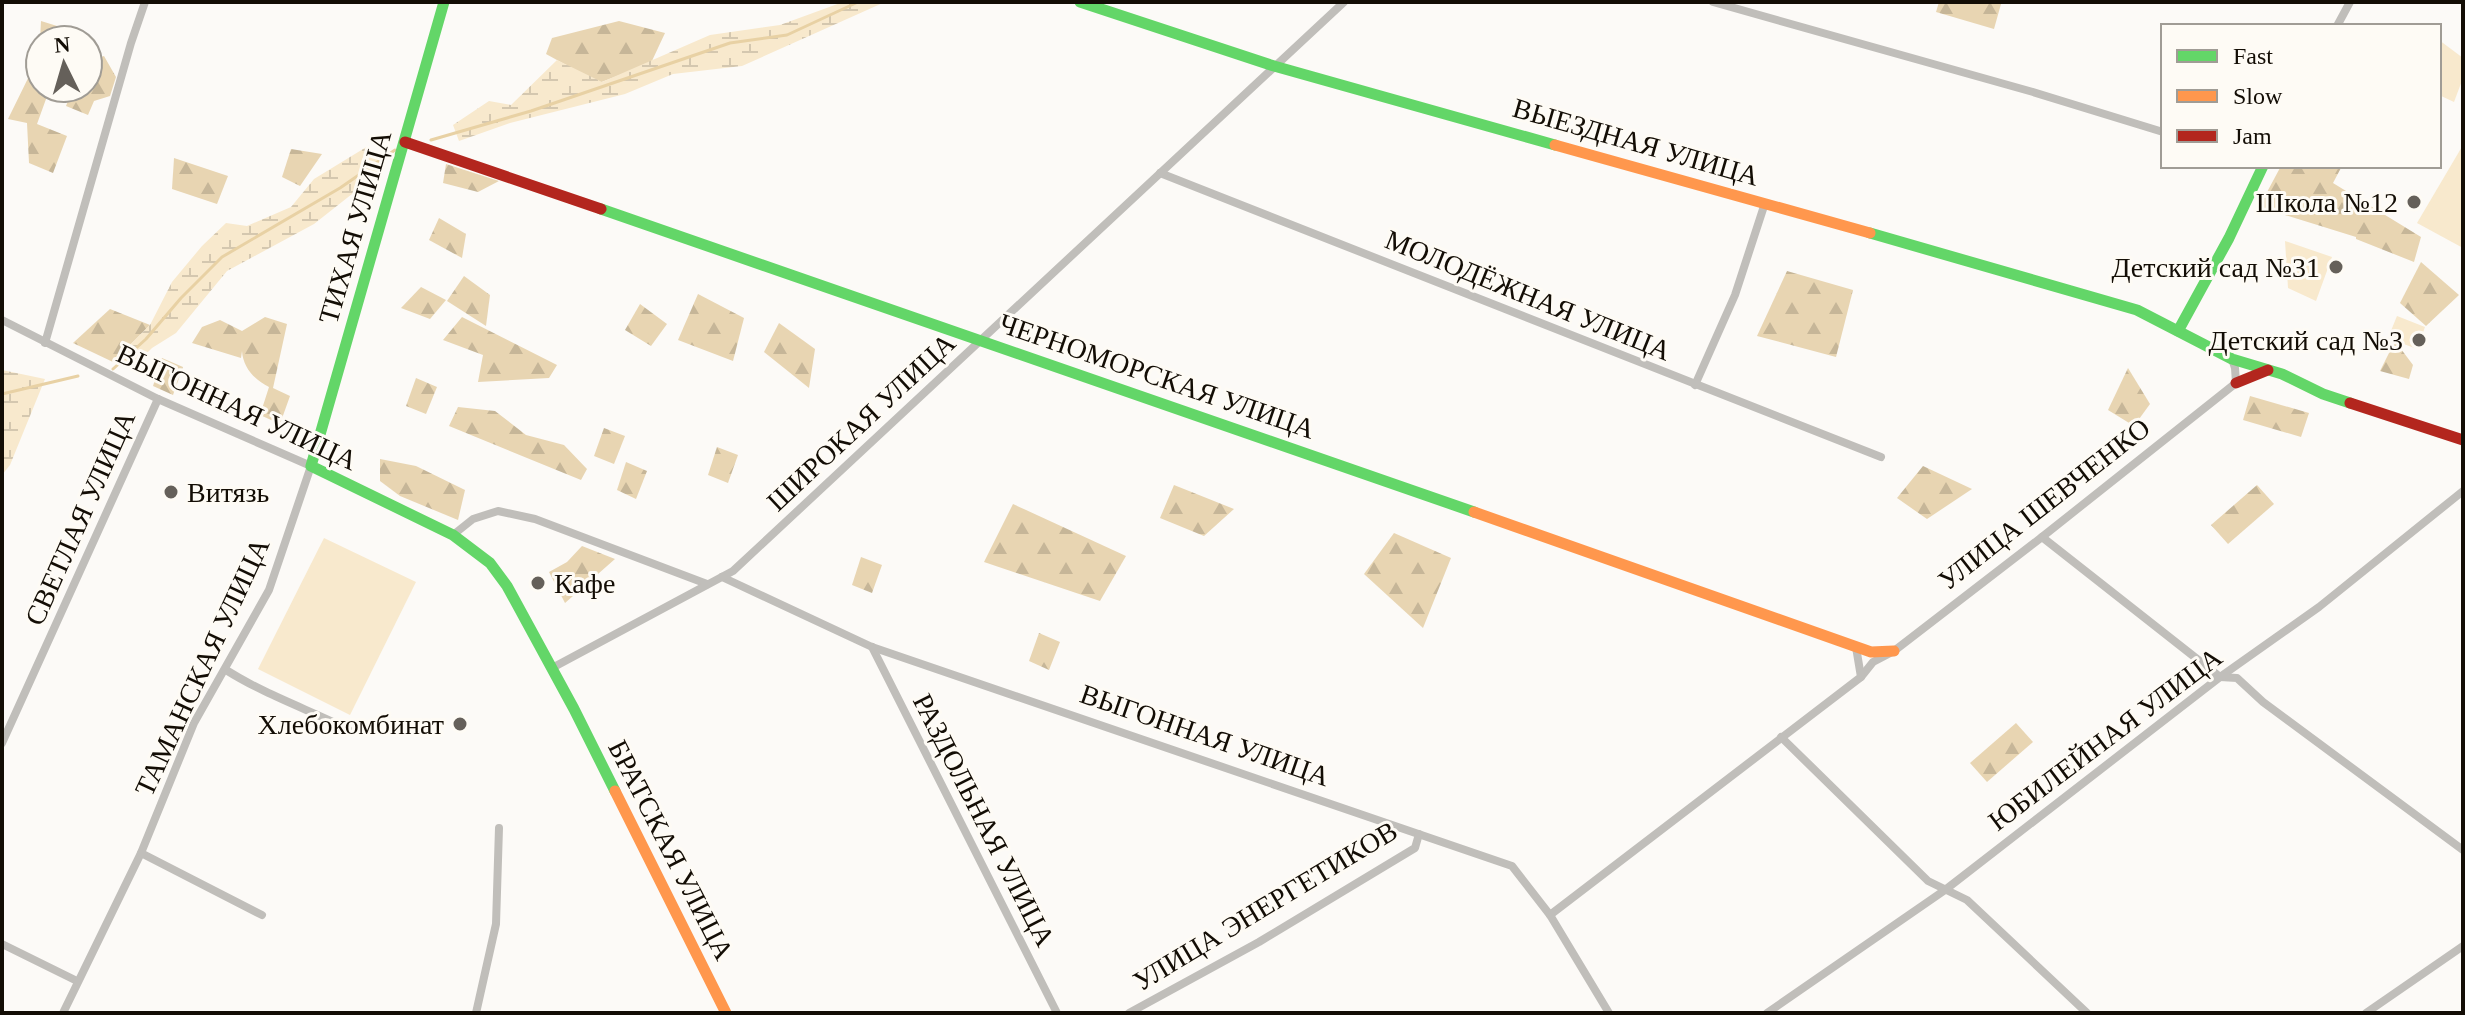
<svg xmlns="http://www.w3.org/2000/svg" width="2465" height="1015" viewBox="0 0 2465 1015" font-family="Georgia,serif">
<style>
.forest{fill:url(#forest-firs)}
.wetland{fill:url(#wetland-marsh)}
.park{fill:#f8e9cd}
.lines{fill:none;stroke-linecap:round;stroke-linejoin:round}
.stream{stroke:#e8d1a4;stroke-width:3}
.street{stroke:#c0beba;stroke-width:8}
.fast{stroke:#63d668;stroke-width:11}
.slow{stroke:#ff974d;stroke-width:11}
.jam{stroke:#b3261e;stroke-width:11}
.poi-dot{fill:#65605a;stroke:#fefbf5;stroke-width:3}
.labels{text-anchor:middle;dominant-baseline:central;stroke-width:6;stroke-linejoin:round;paint-order:stroke}
.street-label{font-size:28px;fill:#130d05;stroke:#fefbf5}
.poi-label{font-size:28px;fill:#130d05;stroke:#fefbf5;text-anchor:end}
</style>
<defs>
<pattern id="forest-firs" width="22" height="20" patternUnits="userSpaceOnUse" patternTransform="scale(2)"><rect width="22" height="20" fill="#e8d5b2"/><path d="M5 1l3.5 6h-7zM16 11l3.5 6h-7z" fill="#c6b698"/></pattern>
<pattern id="wetland-marsh" width="20" height="14" patternUnits="userSpaceOnUse" patternTransform="scale(2)"><rect width="20" height="14" fill="#f8e9cd"/><path d="M1 5h8M5 5V1M11 12h8M15 12V8" fill="none" stroke="#d4c7af"/></pattern>
</defs>
<rect width="100%" height="100%" fill="#fcfaf7"/>
<g class="forest">
<polygon points="1939,2 1994,2 2001,4 1994,29 1936,12"/>
<polygon points="41,21 70,30 71,40 40,40 40,60 39,60"/>
<polygon points="619,21 665,33 651,63 599,83 546,54 552,38"/>
<polygon points="104,56 116,77 110,96 94,101 88,115 66,106 73,88 88,88 88,61"/>
<polygon points="36,62 40,64 40,88 50,88 37,124 67,136 53,173 29,163 27,123 8,119"/>
<polygon points="291,149 322,154 300,186 282,177"/>
<polygon points="174,158 228,176 217,204 172,189"/>
<polygon points="446,164 499,181 478,192 443,183"/>
<polygon points="2281,166 2342,166 2333,183 2421,237 2414,262 2356,239 2356,237 2259,207"/>
<polygon points="439,218 466,234 462,258 429,240"/>
<polygon points="2421,262 2459,295 2426,326 2400,303"/>
<polygon points="1787,271 1853,290 1836,357 1757,336"/>
<polygon points="464,276 490,295 486,326 447,301"/>
<polygon points="421,287 446,300 430,319 401,308"/>
<polygon points="698,294 744,318 733,361 678,340"/>
<polygon points="640,304 667,324 651,346 625,330"/>
<polygon points="110,309 150,325 113,362 73,343"/>
<path d="M 265,317 L 287,324 L 273,388 L 290,396 L 280,424 L 260,415 L 269,387 C 255,380 243,368 242,351 L 241,358 L 192,343 L 202,327 L 220,320 L 242,331 Z"/>
<polygon points="462,317 557,365 549,378 478,382 483,355 443,340"/>
<polygon points="779,323 815,349 809,388 764,352"/>
<polygon points="2395,341 2413,365 2409,379 2380,371"/>
<polygon points="162,358 183,367 173,395 153,386"/>
<polygon points="2128,368 2150,404 2134,426 2108,410"/>
<polygon points="416,378 437,387 426,414 406,406"/>
<polygon points="2250,396 2309,413 2301,437 2243,420"/>
<polygon points="458,407 495,411 526,435 564,445 587,469 581,480 449,426"/>
<polygon points="604,428 625,436 614,464 594,456"/>
<polygon points="717,447 738,455 728,483 708,475"/>
<polygon points="380,459 416,466 465,490 458,520 400,496 380,481"/>
<polygon points="626,462 647,471 636,499 617,490"/>
<polygon points="1923,466 1972,489 1927,519 1897,498"/>
<polygon points="1174,485 1234,509 1204,536 1160,518"/>
<polygon points="2257,485 2274,504 2228,544 2211,525"/>
<polygon points="1013,504 1126,556 1100,601 984,562"/>
<polygon points="1394,533 1451,558 1423,628 1364,574"/>
<polygon points="582,546 615,559 565,603 549,572 567,562"/>
<polygon points="861,557 882,565 872,593 852,585"/>
<polygon points="1039,633 1060,642 1049,670 1029,661"/>
<polygon points="2016,723 2033,742 1987,782 1970,763"/>
</g>
<g class="wetland">
<polygon points="843,2 885,2 742,66 673,74 625,94 510,123 459,141 453,125 489,101 511,105 557,60 602,82 710,35 780,25"/>
<polygon points="368,146 385,168 314,224 227,271 176,333 152,348 134,366 113,362 150,325 172,282 202,246 226,223 247,226 291,207 314,179"/>
<polygon points="2,370 45,379 10,465 2,475"/>
</g>
<g class="park">
<polygon points="2439,40 2463,58 2463,78 2454,102 2439,95"/>
<polygon points="2463,145 2463,248 2417,223"/>
<polygon points="2285,241 2332,257 2316,301 2288,288"/>
<polygon points="2397,316 2425,327 2417,349 2388,338"/>
<polygon points="324,538 416,582 350,715 258,669"/>
</g>
<g class="lines">
<g class="stream">
<polyline points="431,140 531,111 730,43 787,35 858,2"/>
<polyline points="113,369 146,339 181,298 222,257 340,188 395,150"/>
<polyline points="2,394 78,376"/>
</g>
<g class="street">
<polyline points="1713,2 2033,92 2163,132"/>
<polyline points="2337,26 2350,2"/>
<polyline points="1160,173 1881,457"/>
<polyline points="2,320 158,399 311,466 269,590 194,723 141,853 63,1013"/>
<polyline points="45,343 131,43 145,2"/>
<polyline points="1695,385 1735,295 1765,203"/>
<polyline points="453,535 473,519 498,511 535,519 707,584"/>
<polyline points="2042,537 2220,677 2237,678 2263,702 2463,850"/>
<polyline points="722,577 872,647 1512,866 1550,915 1609,1013"/>
<polyline points="872,647 1057,1013"/>
<polyline points="552,668 733,571 1344,2"/>
<path d="M 226,670 C 264,694 307,709 348,729"/>
<polyline points="1861,677 1873,662 1894,651 2042,537 2236,383 2235,368 2232,359"/>
<polyline points="1781,737 1928,881 1967,900 2087,1013"/>
<polyline points="2,743 158,399"/>
<polyline points="141,853 262,915"/>
<polyline points="1550,915 1861,677 1856,647"/>
<polyline points="2,944 77,981"/>
<polyline points="476,1013 496,924 499,828"/>
<polyline points="1129,1013 1259,942 1415,848 1419,834"/>
<polyline points="1767,1013 1945,890 2220,677 2319,607 2463,491"/>
<polyline points="2366,1013 2463,946"/>
</g>
<g class="fast">
<polyline points="444,2 311,466 453,535 490,563 507,586 574,709 615,791"/>
<polyline points="1080,2 1274,66 1555,145"/>
<polyline points="601,209 1474,512"/>
<polyline points="1870,233 2137,310 2232,359 2282,374 2323,394 2350,403"/>
<polyline points="2178,331 2229,238 2263,166"/>
</g>
<g class="slow">
<polyline points="1555,145 1870,233"/>
<polyline points="1474,512 1871,652 1894,651"/>
<polyline points="615,791 726,1013"/>
</g>
<g class="jam">
<polyline points="405,142 601,209"/>
<polyline points="2236,383 2268,370"/>
<polyline points="2350,403 2463,440"/>
</g>
</g>
<g class="poi-dot">
<circle cx="2414" cy="202" r="8"/>
<circle cx="2336" cy="267" r="8"/>
<circle cx="2419" cy="340" r="8"/>
<circle cx="171" cy="492" r="8"/>
<circle cx="538" cy="583" r="8"/>
<circle cx="460" cy="724" r="8"/>
</g>
<g class="labels">
<g class="street-label">
<text transform="translate(1636 142) rotate(16)">ВЫЕЗДНАЯ УЛИЦА</text>
<text transform="translate(355 227) rotate(-74)">ТИХАЯ УЛИЦА</text>
<text transform="translate(1528 295) rotate(22)">МОЛОДЁЖНАЯ УЛИЦА</text>
<text transform="translate(1157 376) rotate(19)">ЧЕРНОМОРСКАЯ УЛИЦА</text>
<text transform="translate(237 407) rotate(25)">ВЫГОННАЯ УЛИЦА</text>
<text transform="translate(861 422) rotate(-43)">ШИРОКАЯ УЛИЦА</text>
<text transform="translate(2044 504) rotate(-38)">УЛИЦА ШЕВЧЕНКО</text>
<text transform="translate(80 518) rotate(-66)">СВЕТЛАЯ УЛИЦА</text>
<text transform="translate(202 667) rotate(-65)">ТАМАНСКАЯ УЛИЦА</text>
<text transform="translate(1205 735) rotate(19)">ВЫГОННАЯ УЛИЦА</text>
<text transform="translate(2105 739) rotate(-37)">ЮБИЛЕЙНАЯ УЛИЦА</text>
<text transform="translate(984 820) rotate(63)">РАЗДОЛЬНАЯ УЛИЦА</text>
<text transform="translate(671 850) rotate(63)">БРАТСКАЯ УЛИЦА</text>
<text transform="translate(1265 906) rotate(-31)">УЛИЦА ЭНЕРГЕТИКОВ</text>
</g>
<g class="poi-label">
<text x="2398" y="202">Школа №12</text>
<text x="2320" y="267">Детский сад №31</text>
<text x="2403" y="340">Детский сад №3</text>
<text x="187" y="492" text-anchor="start">Витязь</text>
<text x="554" y="583" text-anchor="start">Кафе</text>
<text x="444" y="724">Хлебокомбинат</text>
</g>
</g>
<rect width="2465" height="1015" fill="none" stroke="#130d05" stroke-width="8"/>
<rect x="2161" y="24" width="280" height="144" fill="#fefbf5" stroke="#a09c95" stroke-width="2"/>
<rect x="2177" y="50" width="40" height="12" fill="#63d668" stroke="#a09c95" stroke-width="2"/>
<text x="2233" y="64" font-size="24" fill="#130d05">Fast</text>
<rect x="2177" y="90" width="40" height="12" fill="#ff974d" stroke="#a09c95" stroke-width="2"/>
<text x="2233" y="104" font-size="24" fill="#130d05">Slow</text>
<rect x="2177" y="130" width="40" height="12" fill="#b3261e" stroke="#a09c95" stroke-width="2"/>
<text x="2233" y="144" font-size="24" fill="#130d05">Jam</text>
<g transform="translate(64 64) rotate(355)"><circle r="38" fill="#fefbf5" stroke="#a09c95" stroke-width="2"/>
<path d="M0-6L14 30L0 20L-14 30Z" fill="#65605a"/>
<text y="-12" font-size="22" font-weight="bold" text-anchor="middle" fill="#130d05">N</text>
</g>
</svg>
